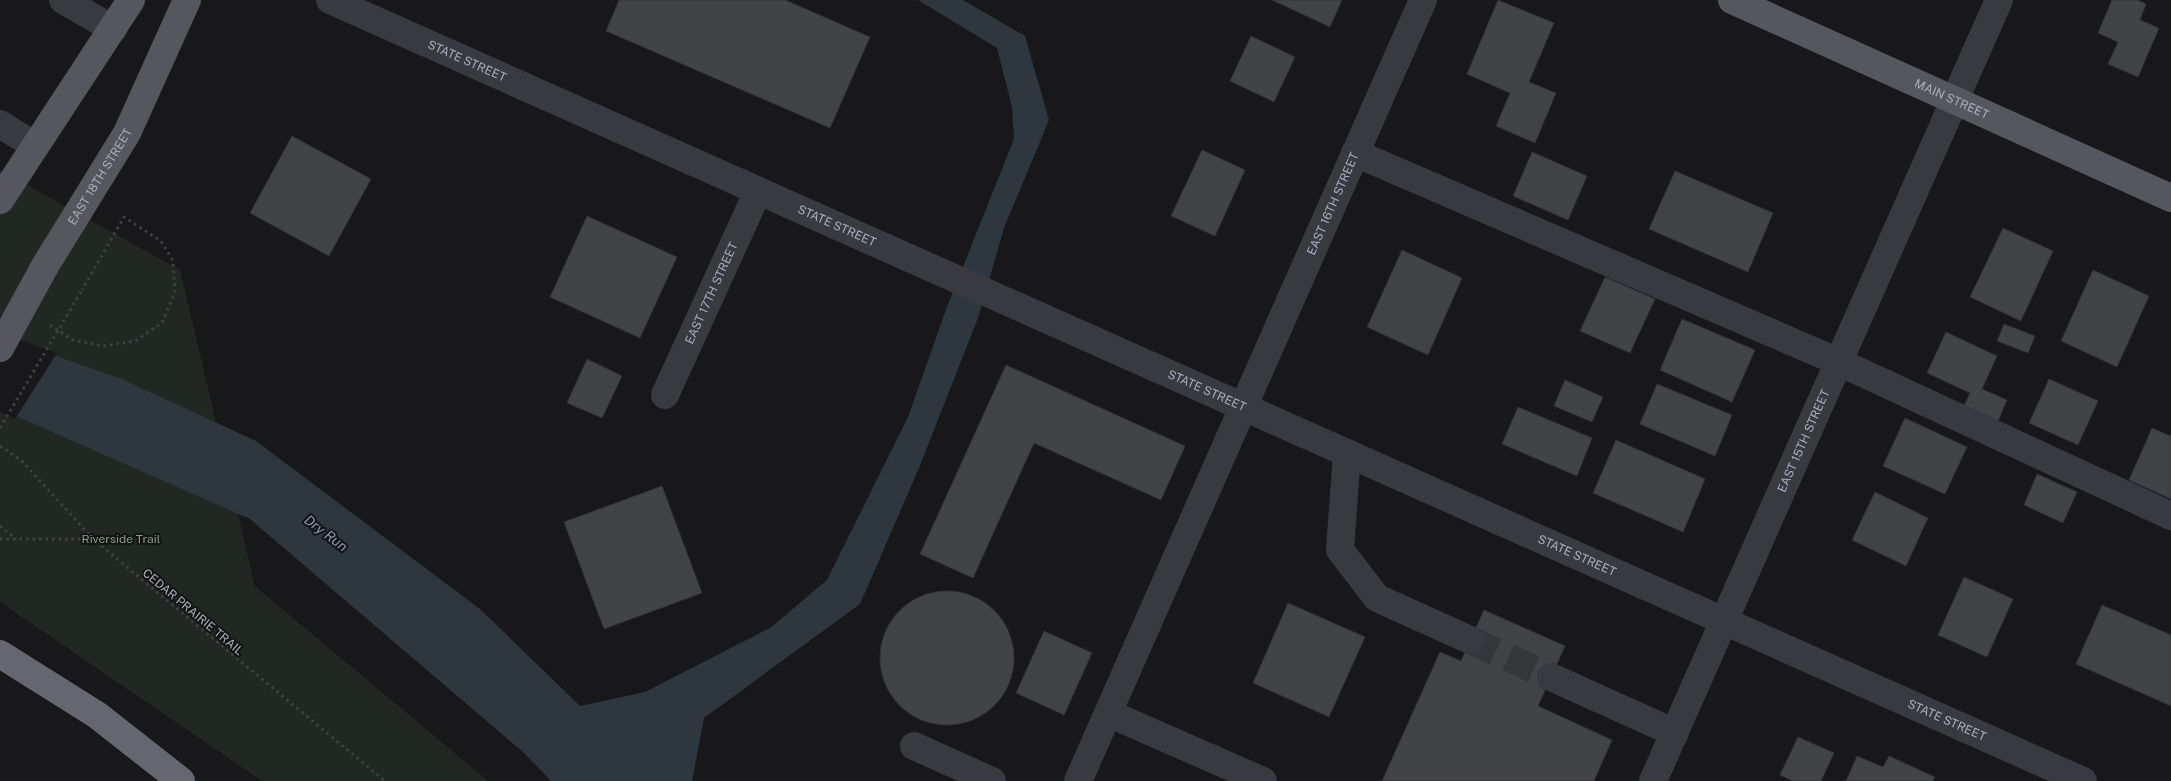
<svg xmlns="http://www.w3.org/2000/svg" width="2171" height="781" viewBox="0 0 2171 781" font-family="'Public Sans',sans-serif">
<style>
.green{fill:#202821}
.water{fill:#2e363e}
.pier{fill:#18181a}
.building{fill:#424347;stroke:#323236}
.lines{fill:none;stroke-linecap:round;stroke-linejoin:round}
.minor-tunnel{stroke:#35363a;stroke-width:28;stroke-dasharray:28 14;stroke-linecap:butt}
.path{stroke:#3f4046;stroke-width:3;stroke-dasharray:2.5 4;stroke-linecap:butt}
.minor{stroke:#393a3f;stroke-width:28}
.major{stroke:#55565e;stroke-width:28}
.highway{stroke:#656770;stroke-width:28}
.path-bridge{stroke:#3f4046;stroke-width:3;stroke-dasharray:2.5 4;stroke-linecap:butt}
.major-bridge{stroke:#55565e;stroke-width:28}
.labels{text-anchor:middle;dominant-baseline:central;stroke-width:4;stroke-linejoin:round;paint-order:stroke}
.street-label{font-size:12px;fill:#aaaeba;stroke:#131315}
.park-label{font-size:12px;fill:#81a485;stroke:#131315}
.water-label{font-size:14px;font-style:italic;fill:#829ab4;stroke:#131315}
</style>
<rect width="100%" height="100%" fill="#18181a"/>
<polygon class="green" points="0,170 180,270 255,586 488,781 262,781 0,602"/>
<polygon class="water" points="918,0 963,0 1025,36 1049,120 1004,228 978,318 919,468 860,604 704,718 692,781 551,781 523,752 250,519 0,409 0,336 124,380 256,441 480,609 580,706 645,692 770,628 827,580 908,417 948,304 1014,139 1012,107 997,48"/>
<polygon class="pier" points="0,333 57,353 15,419 0,412"/>
<g class="building">
<polygon points="619,0 785,0 870,37 830,128 606,31"/>
<polygon points="1272,0 1342,0 1330,27"/>
<polygon points="1498,0 1554,23 1529,82 1556,93 1535,143 1496,126 1510,93 1467,74"/>
<polygon points="2112,0 2137,0 2146,4 2140,20 2159,28 2138,77 2108,64 2118,42 2098,33"/>
<polygon points="1251,36 1295,57 1274,102 1230,81"/>
<polygon points="292,136 371,179 329,256 250,213"/>
<polygon points="1202,150 1245,170 1215,236 1171,216"/>
<polygon points="1532,152 1587,176 1568,220 1513,196"/>
<polygon points="1675,171 1773,213 1748,272 1649,229"/>
<polygon points="587,216 677,257 640,338 550,297"/>
<polygon points="2003,228 2053,251 2021,321 1970,297"/>
<polygon points="1402,250 1462,278 1428,355 1367,327"/>
<polygon points="2093,270 2149,296 2117,367 2061,341"/>
<polygon points="1605,277 1655,299 1630,353 1580,331"/>
<polygon points="1682,319 1755,350 1732,402 1660,370"/>
<polygon points="2004,324 2035,336 2028,353 1997,341"/>
<polygon points="1946,332 1997,356 1982,389 2007,400 1998,421 1964,406 1970,393 1927,373"/>
<polygon points="587,359 622,376 602,418 567,403"/>
<polygon points="1006,365 1185,446 1161,500 1034,443 973,578 920,554"/>
<polygon points="2049,379 2098,401 2078,445 2029,423"/>
<polygon points="1565,380 1603,397 1592,422 1554,406"/>
<polygon points="1657,384 1732,415 1715,456 1640,424"/>
<polygon points="1518,407 1592,438 1577,476 1502,444"/>
<polygon points="1905,418 1967,447 1945,494 1883,466"/>
<polygon points="2152,428 2170,436 2171,434 2171,499 2129,480"/>
<polygon points="1616,440 1705,479 1683,532 1593,493"/>
<polygon points="2037,474 2077,492 2063,523 2024,505"/>
<polygon points="662,486 702,593 604,629 564,522"/>
<polygon points="1875,492 1928,518 1906,566 1852,540"/>
<polygon points="1964,577 2013,599 1987,657 1938,635"/>
<circle cx="947" cy="658" r="67"/>
<polygon points="1288,603 1365,637 1329,717 1253,683"/>
<polygon points="2102,605 2171,635 2171,706 2076,664"/>
<polygon points="1484,610 1565,646 1538,706 1612,740 1594,781 1382,781 1440,652 1461,661"/>
<polygon points="1044,631 1092,653 1064,715 1016,693"/>
<polygon points="1798,737 1834,753 1821,781 1793,781 1780,775"/>
<polygon points="1857,756 1883,767 1889,756 1935,777 1933,781 1846,781"/>
</g>
<g class="lines">
<polyline class="minor-tunnel" points="1470,640 1551,677"/>
<g class="path">
<polyline points="50,325 73,340 104,346 135,341 162,323 175,292 173,261 161,241 124,217 82,290"/>
<polyline points="0,446 22,461 93,539 385,781"/>
<polyline points="0,526 16,539"/>
<polyline points="0,539 93,539"/>
</g>
<g class="minor">
<polyline points="63,0 113,29"/>
<path id="s1" d="M 330,0 L 2083,781"/>
<polyline points="0,124 35,146"/>
<polyline points="1355,153 1839,362 2171,516"/>
<path id="s2" d="M 665,395 L 758,191"/>
<polyline points="1347,453 1340,550 1377,598 1470,640"/>
<polyline points="1551,677 1675,733"/>
<polyline points="1108,713 1263,781"/>
<polyline points="914,746 992,781"/>
<path id="s3" d="M 1078,781 L 1423,0"/>
<path id="s4" d="M 1653,781 L 1999,0"/>
</g>
<g class="major">
<path id="s5" d="M 1732,0 L 2171,198"/>
<polyline points="0,200 131,0"/>
<path id="s6" d="M 45,266 L 127,133 L 187,0"/>
</g>
<polyline class="highway" points="0,654 97,715 181,781"/>
<polyline class="path-bridge" points="0,428 82,290"/>
<polyline class="major-bridge" points="0,348 45,266"/>
</g>
<g class="labels">
<g class="street-label">
<text stroke="none"><textPath href="#s1" startOffset="150">STATE STREET</textPath></text>
<text stroke="none"><textPath href="#s5" startOffset="241">MAIN STREET</textPath></text>
<text stroke="none"><textPath href="#s6" startOffset="105">EAST 18TH STREET</textPath></text>
<text stroke="none"><textPath href="#s3" startOffset="631">EAST 16TH STREET</textPath></text>
<text stroke="none"><textPath href="#s1" startOffset="555">STATE STREET</textPath></text>
<text stroke="none"><textPath href="#s2" startOffset="112">EAST 17TH STREET</textPath></text>
<text stroke="none"><textPath href="#s1" startOffset="960">STATE STREET</textPath></text>
<text stroke="none"><textPath href="#s4" startOffset="372">EAST 15TH STREET</textPath></text>
<text stroke="none"><textPath href="#s1" startOffset="1365">STATE STREET</textPath></text>
<text transform="translate(193 612) rotate(40)">CEDAR PRAIRIE TRAIL</text>
<text stroke="none"><textPath href="#s1" startOffset="1770">STATE STREET</textPath></text>
</g>
<g class="park-label">
<text x="121" y="539">Riverside Trail</text>
</g>
<g class="water-label">
<text transform="translate(326 533) rotate(37)">Dry Run</text>
</g>
</g>
</svg>
